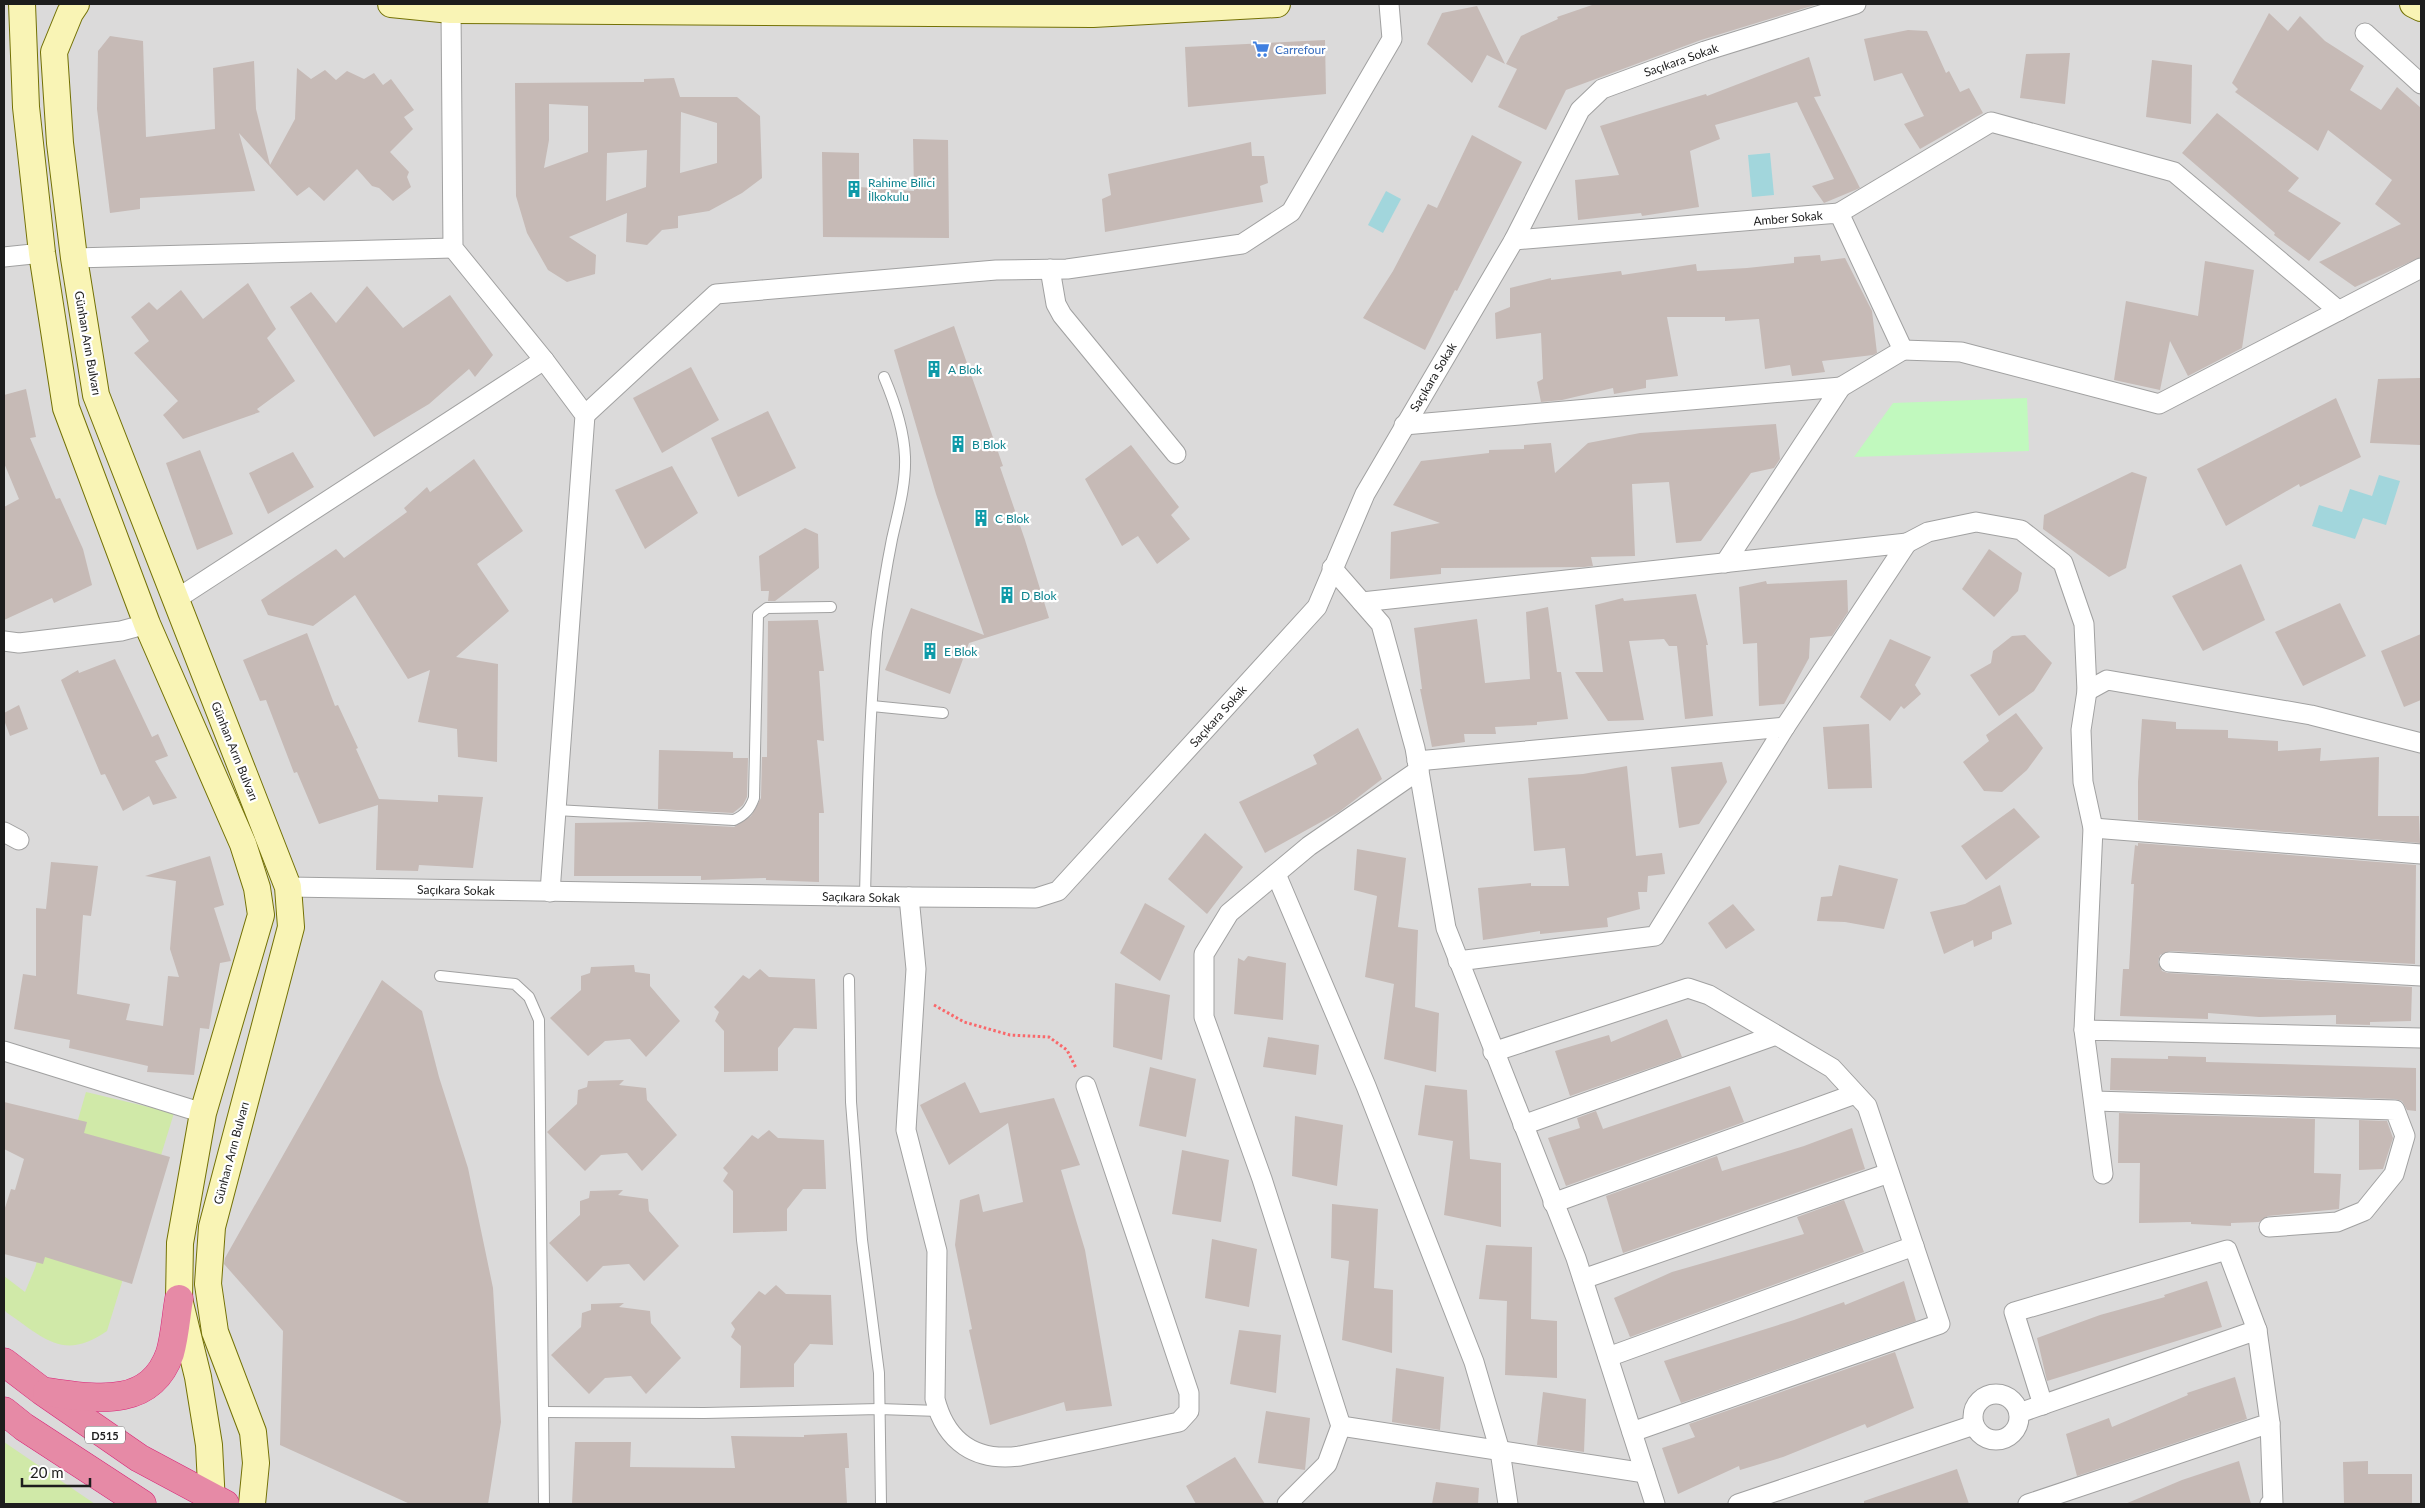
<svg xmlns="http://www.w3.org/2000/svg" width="2425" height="1508" viewBox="0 0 2425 1508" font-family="Lato,sans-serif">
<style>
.residential{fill:#dbdada}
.grass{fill:#d0e9a8}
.park{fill:#c1f9be}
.water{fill:#a2d6dc}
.building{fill:#c6bab6;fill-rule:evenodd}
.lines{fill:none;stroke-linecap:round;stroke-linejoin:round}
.lane-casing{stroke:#a1a1a1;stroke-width:12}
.street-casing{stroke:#a1a1a1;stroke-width:21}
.secondary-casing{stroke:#737105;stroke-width:28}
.highway-casing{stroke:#d82477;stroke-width:29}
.path{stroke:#f9686b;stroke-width:3;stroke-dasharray:2.5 2.5;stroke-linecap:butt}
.lane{stroke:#fff;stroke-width:10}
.street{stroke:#fff;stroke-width:19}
.secondary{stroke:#f9f4b5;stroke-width:26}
.highway{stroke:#e68aa6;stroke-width:28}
.labels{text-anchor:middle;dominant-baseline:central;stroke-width:4.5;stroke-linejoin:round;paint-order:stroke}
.shield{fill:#fff;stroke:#616161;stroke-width:1}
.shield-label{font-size:11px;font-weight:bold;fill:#1d1d1d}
.shop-label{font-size:12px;fill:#366cbe;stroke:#fff;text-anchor:start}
.street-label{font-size:12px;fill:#1d1d1d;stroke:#fff}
.culture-label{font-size:12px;fill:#0d838f;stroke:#fff;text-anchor:start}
</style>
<rect width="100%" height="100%" fill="#eee9e2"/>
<rect class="residential" x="4" y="4" width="2417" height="1500"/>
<g class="grass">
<path d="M 86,1092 L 174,1113 L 107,1331 C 63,1362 43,1337 6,1312 L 4,1309 L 4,1276 L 25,1292 L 35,1268 Z"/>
<polygon points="4,1442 95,1504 4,1504"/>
</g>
<polygon class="park" points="2027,398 2029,451 1854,457 1893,403"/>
<g class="water">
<polygon points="1770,153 1774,195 1752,197 1748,155"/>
<polygon points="1386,191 1401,199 1383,233 1368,225"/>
<polygon points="2379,475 2400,481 2386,525 2363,518 2355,539 2312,526 2319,505 2342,512 2350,489 2372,496"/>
</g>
<g class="building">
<polygon points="1595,4 1814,4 1815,5 1701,40 1566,90 1546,130 1498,107 1517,69 1506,64 1521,36 1558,19 1557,17"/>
<polygon points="1477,6 1505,64 1487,55 1472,83 1427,44 1442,13"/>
<polygon points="2269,13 2288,31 2300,16 2325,41 2364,66 2350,90 2381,110 2397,87 2421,108 2421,257 2355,287 2319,262 2401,224 2375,204 2392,180 2328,130 2318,151 2235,92 2238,89 2232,83"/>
<polygon points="1908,30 1927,31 1946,73 1949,71 1960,92 1969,88 1983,113 1920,149 1904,124 1924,116 1902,73 1874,81 1864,39"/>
<polygon points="110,36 143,41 146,137 215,129 213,68 254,61 256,109 270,165 295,119 297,68 311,79 325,70 336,80 347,71 364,79 374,73 383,85 391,79 414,110 404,117 413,129 390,152 409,172 407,177 411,187 393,201 379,188 372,186 357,169 324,201 309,187 297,196 239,133 255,191 140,198 140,209 110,213 97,109 98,51"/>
<polygon points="1325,40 1326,94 1188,107 1185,47"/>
<polygon points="2070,53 2065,104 2020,98 2026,54"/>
<polygon points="1809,57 1821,96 1814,97 1860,188 1824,203 1812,186 1834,179 1797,102 1715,125 1720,139 1690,151 1699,207 1642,216 1641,213 1578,220 1575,180 1619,175 1600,126 1706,94 1707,96"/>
<polygon points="2152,60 2192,65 2191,124 2146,117"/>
<path d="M 674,78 L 680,97 L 737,97 L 760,116 L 762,178 L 742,193 L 709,211 L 678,216 L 678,228 L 662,230 L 647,245 L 626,242 L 627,213 L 569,237 L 596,255 L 595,274 L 567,282 L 548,270 L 527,233 L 516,196 L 515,83 L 644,82 L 644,79 ZM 549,104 L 588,106 L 588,152 L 544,168 L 549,140 ZM 681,112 L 717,123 L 717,163 L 680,173 ZM 647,150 L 646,187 L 606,201 L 607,153 Z"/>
<polygon points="2217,113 2299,178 2288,191 2341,223 2309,261 2274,235 2275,233 2182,153"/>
<polygon points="1472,135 1522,162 1457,291 1455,290 1425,350 1363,318 1393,271 1428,204 1437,208"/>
<polygon points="913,139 948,140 949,238 823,237 822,152 859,153 859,187 914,191"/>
<polygon points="1251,142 1252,156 1264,156 1268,183 1260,186 1263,202 1105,232 1102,199 1111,195 1108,174"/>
<polygon points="1820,255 1821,261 1845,258 1872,311 1877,353 1873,355 1822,361 1825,372 1792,376 1790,365 1765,369 1759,319 1725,321 1725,317 1667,317 1678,376 1646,380 1646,388 1614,394 1613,388 1562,400 1541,402 1537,382 1543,379 1541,333 1496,339 1495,313 1510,307 1510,288 1551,278 1551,280 1621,271 1622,275 1696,264 1697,271 1747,268 1794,263 1794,257"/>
<polygon points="2205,261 2254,270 2242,348 2188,376 2170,341 2160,390 2114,380 2126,301 2198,316"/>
<polygon points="248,283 276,329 267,338 295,381 257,409 260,412 183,439 163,415 178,401 134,353 149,341 131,317 149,302 157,310 181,290 203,319"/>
<polygon points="367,286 403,328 450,295 493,355 475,377 469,369 429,404 374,437 290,307 311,292 336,323"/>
<polygon points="954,326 1003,466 1000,467 1025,540 1049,618 969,643 950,694 885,670 911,608 984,635 936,494 894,350"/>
<polygon points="691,367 719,420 662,453 633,398"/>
<polygon points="2421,378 2421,445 2370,443 2378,379"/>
<polygon points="26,389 36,437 30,438 56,499 60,498 83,549 92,585 54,603 52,598 4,620 4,507 19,499 4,463 4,395"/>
<polygon points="2336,398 2361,457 2300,487 2299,484 2226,526 2197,469"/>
<polygon points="768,411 796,468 738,497 711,438"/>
<polygon points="1776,424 1780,459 1774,468 1751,473 1701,541 1676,543 1669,482 1632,484 1635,556 1591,557 1593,566 1584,567 1441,568 1441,574 1390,579 1391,532 1440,523 1393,505 1421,461 1489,453 1489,450 1524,449 1524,445 1551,443 1555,473 1588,443 1640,433"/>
<polygon points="1131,445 1179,507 1171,515 1190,539 1157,564 1138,536 1122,546 1085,479"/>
<polygon points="200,450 233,534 197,550 166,463"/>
<polygon points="293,452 314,487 268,514 249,473"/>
<polygon points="474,459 523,531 477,564 509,611 456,657 498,664 497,762 458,757 457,729 418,722 430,670 408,679 355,595 313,626 268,615 261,600 336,549 344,558 407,512 404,508 427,487 430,492"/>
<polygon points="672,466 698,513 645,549 615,490"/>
<polygon points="2132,472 2147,477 2126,568 2109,577 2043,529 2044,515"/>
<polygon points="805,528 818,534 819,568 775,601 768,601 769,591 761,591 759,556"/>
<polygon points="1989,549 2022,573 2018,591 1994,617 1962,589"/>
<polygon points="2241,564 2265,620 2203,651 2172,596"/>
<polygon points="1847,580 1848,612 1832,636 1810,638 1809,658 1784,704 1759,706 1757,643 1743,644 1739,587 1766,581 1767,584"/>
<polygon points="1696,594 1708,645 1706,645 1713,716 1685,719 1677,646 1669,646 1664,639 1629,641 1644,720 1608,721 1575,672 1603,672 1595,605 1623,598 1624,601"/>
<polygon points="2340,603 2366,656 2303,686 2275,632"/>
<polygon points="1548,607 1557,672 1561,672 1568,719 1537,722 1537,725 1495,727 1496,734 1464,734 1465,742 1432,747 1420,689 1422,689 1414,628 1477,619 1485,683 1530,679 1526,612"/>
<polygon points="818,620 824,671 819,671 824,741 817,740 824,813 819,813 819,882 766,880 766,878 701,880 701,876 574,876 575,823 648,822 734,827 751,816 761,798 762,757 767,757 768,621"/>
<polygon points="307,633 335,706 338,705 358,748 356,749 379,799 438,802 438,795 483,797 473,868 419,865 418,871 376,870 378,805 319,824 297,772 294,773 266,700 260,701 243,660"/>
<polygon points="2421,634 2421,700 2404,707 2381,651"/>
<polygon points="2025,635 2052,663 2034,691 1999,716 1970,675 1991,663 1993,651 2012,636"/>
<polygon points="1890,639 1931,657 1915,685 1921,694 1904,709 1901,706 1890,721 1860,697"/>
<polygon points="115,659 152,737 158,734 168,756 155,761 177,798 153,805 149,796 123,811 105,774 101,775 61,680 78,670 79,673"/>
<polygon points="19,705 28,729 10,736 4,720 4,713"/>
<polygon points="2016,713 2043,748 2027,770 2002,792 1984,791 1963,762 1989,741 1986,735"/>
<polygon points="2142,719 2176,722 2176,729 2228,730 2228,738 2278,741 2278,751 2321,748 2320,761 2379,757 2378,816 2419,816 2420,843 2138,820 2138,782"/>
<polygon points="1869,724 1872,788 1828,789 1823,727"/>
<polygon points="1358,728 1382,779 1339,812 1265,853 1239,802 1317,764 1313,755"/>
<polygon points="659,750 733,752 733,758 748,758 747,797 743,805 733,813 658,809"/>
<polygon points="1722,762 1727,782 1699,824 1679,828 1671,767"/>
<polygon points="1627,766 1636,856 1662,853 1665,874 1648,876 1647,892 1638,892 1640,909 1607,918 1608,927 1540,934 1540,931 1483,940 1478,888 1531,883 1531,886 1569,886 1565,848 1534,851 1528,778 1583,774"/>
<polygon points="2014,808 2040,837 1986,880 1961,846"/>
<polygon points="1205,833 1243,867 1207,914 1168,879"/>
<polygon points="2138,843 2416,865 2415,964 2170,951 2160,955 2158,962 2162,971 2168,973 2412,987 2411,1021 2370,1022 2370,1025 2336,1024 2336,1015 2259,1017 2208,1013 2208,1019 2120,1016 2123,969 2129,969 2134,884 2131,884 2135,845 2138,846"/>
<polygon points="1357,849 1406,858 1398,927 1418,930 1415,1007 1439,1013 1436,1072 1384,1059 1394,984 1365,977 1377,896 1354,890"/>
<polygon points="210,856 224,905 214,908 231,961 220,963 209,1029 200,1028 194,1075 147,1072 148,1066 69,1048 70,1040 14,1029 23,974 36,976 36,908 46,909 51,862 98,866 91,916 83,915 77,994 130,1004 126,1020 163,1026 168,976 179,977 170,949 176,881 145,876"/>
<polygon points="1839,865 1898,879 1884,929 1845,922 1817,921 1821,897 1832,896"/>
<polygon points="2000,885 2012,924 1992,932 1992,939 1974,947 1973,940 1944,954 1930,912 1965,904"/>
<polygon points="1145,903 1185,926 1160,981 1120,953"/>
<polygon points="1733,904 1755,930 1726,949 1708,923"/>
<polygon points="1248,956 1286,963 1283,1020 1234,1014 1238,958 1244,961"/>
<polygon points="634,965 635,972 650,974 650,986 680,1021 646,1057 630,1039 605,1041 588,1056 550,1018 581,990 581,976 590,973 591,967"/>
<polygon points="760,969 769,977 815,979 817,1029 794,1028 778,1048 778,1071 724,1072 724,1031 715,1021 719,1012 714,1007 743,975 749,979"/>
<polygon points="382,980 422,1011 439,1077 468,1168 493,1288 501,1422 488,1504 410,1504 280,1445 283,1331 224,1264 225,1258"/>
<polygon points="1115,983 1170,995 1162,1060 1113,1047"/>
<polygon points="1667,1019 1682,1057 1570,1096 1555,1051 1609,1035 1611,1042"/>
<polygon points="1268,1037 1319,1045 1316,1075 1263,1067"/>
<polygon points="2168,1056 2206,1057 2206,1062 2416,1068 2416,1111 2407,1110 2402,1101 2395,1099 2110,1090 2111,1058 2168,1059"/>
<polygon points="1150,1067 1196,1079 1186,1137 1139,1126"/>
<polygon points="624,1080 619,1085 646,1088 647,1100 677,1135 642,1171 627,1153 601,1155 585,1171 547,1132 577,1104 578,1090 587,1087 588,1081"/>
<polygon points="965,1082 980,1113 1054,1098 1080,1165 1061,1170 1085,1250 1112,1406 1066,1411 1064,1402 990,1425 969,1330 972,1329 955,1245 960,1200 979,1194 983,1212 1023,1202 1008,1123 949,1165 920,1105"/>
<polygon points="1425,1085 1467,1090 1470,1159 1501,1163 1501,1227 1444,1215 1453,1141 1418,1135"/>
<polygon points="1730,1086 1744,1122 1566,1186 1548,1138 1580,1128 1577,1118 1596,1111 1603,1129"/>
<polygon points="4,1102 87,1122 84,1133 170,1157 132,1284 45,1257 43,1264 4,1254 4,1211 11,1189 15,1190 24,1159 4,1149"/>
<polygon points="2119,1113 2315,1119 2314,1173 2341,1174 2339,1209 2268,1216 2259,1222 2231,1223 2231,1226 2191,1224 2191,1222 2139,1223 2140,1163 2118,1163"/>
<polygon points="1295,1116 1343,1125 1337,1186 1292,1176"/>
<polygon points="2359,1120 2387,1121 2393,1138 2383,1169 2359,1170"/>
<polygon points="1852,1128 1865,1169 1623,1253 1606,1196 1717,1156 1722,1171 1804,1146"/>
<polygon points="769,1130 778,1138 824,1140 826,1189 803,1189 787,1209 787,1231 733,1233 733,1191 723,1181 728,1173 723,1168 752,1135 758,1139"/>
<polygon points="1182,1150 1229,1160 1221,1222 1172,1214"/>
<polygon points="623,1190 618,1195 648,1199 649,1211 679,1246 644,1281 629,1264 603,1266 587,1282 549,1243 580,1215 580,1201 589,1198 590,1191"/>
<polygon points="1844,1200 1864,1252 1630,1337 1614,1298 1672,1272 1804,1234 1797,1217"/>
<polygon points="1332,1204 1378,1209 1374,1288 1393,1290 1392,1353 1342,1340 1349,1261 1331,1258"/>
<polygon points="1212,1239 1257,1249 1249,1307 1205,1298"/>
<polygon points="1486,1245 1532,1247 1531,1319 1557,1321 1557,1378 1505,1375 1507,1301 1479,1299"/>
<polygon points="1904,1281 1916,1321 1681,1403 1664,1361 1794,1320 1844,1302 1845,1305"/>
<polygon points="2207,1281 2222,1327 2047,1381 2037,1338 2100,1315 2165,1297 2164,1295"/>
<polygon points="776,1285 786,1294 831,1295 833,1345 810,1344 794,1364 794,1387 740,1388 741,1346 731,1337 735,1329 731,1323 759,1291 765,1295"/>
<polygon points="624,1303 619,1307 650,1311 651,1323 681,1358 646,1394 631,1376 605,1378 589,1394 551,1355 581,1327 582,1313 591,1310 591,1304"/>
<polygon points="1239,1330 1281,1335 1276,1393 1230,1384"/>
<polygon points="1895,1352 1914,1408 1867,1428 1865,1424 1783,1457 1740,1470 1739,1466 1678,1494 1662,1448 1695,1437 1689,1424"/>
<polygon points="1396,1368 1444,1377 1440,1430 1392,1422"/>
<polygon points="2235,1377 2247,1419 2077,1476 2066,1434 2109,1418 2112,1427 2188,1395 2187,1393"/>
<polygon points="1543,1392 1586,1399 1584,1452 1537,1445"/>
<polygon points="1266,1411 1310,1418 1305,1470 1258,1463"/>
<polygon points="847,1433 849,1468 845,1468 847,1504 572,1504 575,1442 631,1442 630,1467 735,1468 731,1436 804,1437 804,1435"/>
<polygon points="1235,1457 1265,1504 1196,1504 1186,1486"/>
<polygon points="2239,1461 2251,1504 2125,1504 2182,1480"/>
<polygon points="2368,1461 2368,1474 2412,1474 2412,1504 2344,1504 2343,1462"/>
<polygon points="1957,1469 1969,1504 1864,1504 1864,1501"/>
<polygon points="1436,1482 1479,1488 1478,1504 1432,1504"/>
</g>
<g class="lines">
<g class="lane-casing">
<g id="lane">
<polyline points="872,706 943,713"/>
<path d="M 556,810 L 734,820 C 745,815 750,809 754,798 L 758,615 L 767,608 L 831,607"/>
<path d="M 865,896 C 867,808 869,720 877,632 C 881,601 886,569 892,539 C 898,512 906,485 905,457 C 904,429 895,403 884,377"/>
<polyline points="440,976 515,984 529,997 539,1020 544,1504"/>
<polyline points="849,979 851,1102 862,1240 879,1373 881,1504"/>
<polyline points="544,1412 704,1413 879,1409 939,1411"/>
</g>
</g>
<g class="street-casing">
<g id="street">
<polyline points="451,10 453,248 544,360 585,415 550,892"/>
<polyline points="2365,33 2421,84"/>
<polyline points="1839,213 1991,122 2174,172 2339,311"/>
<polyline points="1514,240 1839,213 1903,350 1841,387"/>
<polyline points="4,257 42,253"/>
<polyline points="74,258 453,248"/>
<polyline points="1050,269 1056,304 1062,315 1176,454"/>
<polyline points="1903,350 1961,352 2159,404 2421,268"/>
<polyline points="585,415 716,294 996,270 1067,269 1242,244 1291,212 1392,39 1389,4"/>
<polyline points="1404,425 1841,387 1725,563"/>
<polyline points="1907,543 1928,532 1976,522 2021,530 2063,563 2084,624 2087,691 2081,730 2083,782 2093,828 2084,1030"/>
<polyline points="1332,568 1381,624 1415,748 1446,928 1576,1258 1655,1504"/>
<polyline points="175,600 544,360"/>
<polyline points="1362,602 1907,543 1785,727"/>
<polyline points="4,641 19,643 121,631 147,624"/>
<polyline points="2087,691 2107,680 2311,715 2421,743"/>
<polyline points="1417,761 1785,727 1655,936 1458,961"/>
<polyline points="2093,828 2421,854"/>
<polyline points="4,832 19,840"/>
<polyline points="1276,874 1366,1086 1474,1362 1500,1451 1508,1504"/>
<polyline points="288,887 909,897 1036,898 1058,891 1317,607 1365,494 1514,240 1580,110 1602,89 1705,51 1856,4"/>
<path d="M 909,897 L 916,969 L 906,1130 L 937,1251 L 935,1399 C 946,1442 976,1462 1020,1456 L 1179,1422 L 1189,1411 L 1189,1393 L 1086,1086"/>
<polyline points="2169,962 2421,976"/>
<polyline points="4,1051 203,1113"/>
<polyline points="1493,1052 1688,988 1709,995 1832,1068 1867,1106 1940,1324 1632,1432"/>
<polyline points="2094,1101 2395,1110 2405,1136 2394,1174 2364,1211 2337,1222 2269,1227"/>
<polyline points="1523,1125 1776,1035"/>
<polyline points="2103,1174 2084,1030 2421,1038"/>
<polyline points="1553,1203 1855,1094"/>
<polyline points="1583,1279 1889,1173"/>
<polyline points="1608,1357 1914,1246"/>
<circle cx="1996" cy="1417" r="23"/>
<polyline points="2043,1405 2014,1312 2227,1250 2257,1330"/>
<polyline points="2019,1413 2257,1330 2270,1423 2028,1504"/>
<polyline points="1341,1426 1645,1473"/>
<polyline points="1287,1504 1327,1464 1341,1426 1262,1179 1204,1017 1204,954 1229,913 1309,846 1419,770"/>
<polyline points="1738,1504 1974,1425"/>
<polyline points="2270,1504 2273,1503 2270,1423"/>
</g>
</g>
<g class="secondary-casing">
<g id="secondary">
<polyline points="22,4 26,107 42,253 66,408 147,624 243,844 257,888 261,915 203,1113 180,1243 179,1299 198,1377 209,1445 212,1504"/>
<polyline points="76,4 70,13 54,52 60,143 74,258 96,395 288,887 291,927 212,1227 208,1284 215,1332 253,1432 256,1463 252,1504"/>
<polyline points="391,4 451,10 1093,14 1277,4"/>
<polyline points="2413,4 2421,8"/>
</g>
</g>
<g class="highway-casing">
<g id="highway">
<polyline points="4,1362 42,1391 139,1458 225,1504"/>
<path d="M 47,1392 C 94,1398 150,1410 170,1353 C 175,1336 176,1316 179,1299"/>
<polyline points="4,1411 24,1427 142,1504"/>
</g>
</g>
<polyline class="path" points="934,1005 964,1022 1010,1035 1049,1037 1067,1050 1076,1068"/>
<use href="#lane" class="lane"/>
<use href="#street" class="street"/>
<use href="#secondary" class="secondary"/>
<use href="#highway" class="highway"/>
</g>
<defs>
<g id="supermarket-bare" transform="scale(1.35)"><path d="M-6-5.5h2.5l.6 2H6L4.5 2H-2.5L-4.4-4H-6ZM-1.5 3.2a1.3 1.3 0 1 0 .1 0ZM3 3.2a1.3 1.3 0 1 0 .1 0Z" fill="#3f7fe0" stroke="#fff" stroke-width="2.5" paint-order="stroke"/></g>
<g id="building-bare" transform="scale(1.35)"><path d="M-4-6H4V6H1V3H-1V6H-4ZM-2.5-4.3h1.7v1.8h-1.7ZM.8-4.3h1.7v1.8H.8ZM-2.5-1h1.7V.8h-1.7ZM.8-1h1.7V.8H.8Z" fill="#0f9aa8" stroke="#fff" stroke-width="2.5" paint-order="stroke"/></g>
</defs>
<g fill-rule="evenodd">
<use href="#supermarket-bare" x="1261" y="49"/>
<use href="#building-bare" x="854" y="189"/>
<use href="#building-bare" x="934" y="369"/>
<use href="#building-bare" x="958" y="444"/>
<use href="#building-bare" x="981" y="518"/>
<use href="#building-bare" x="1007" y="595"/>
<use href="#building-bare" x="930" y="651"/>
</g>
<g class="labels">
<rect class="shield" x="85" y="1426.5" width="40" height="17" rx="4"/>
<g class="shield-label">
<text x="105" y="1435">D515</text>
</g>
<g class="shop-label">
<text x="1275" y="49">Carrefour</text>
</g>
<g class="street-label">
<text transform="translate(1681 60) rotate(-19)">Saçıkara Sokak</text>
<text transform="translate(1788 218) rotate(-5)">Amber Sokak</text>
<text transform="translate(88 343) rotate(80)">Günhan Arın Bulvarı</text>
<text transform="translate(1433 377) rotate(-59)">Saçıkara Sokak</text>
<text transform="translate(1218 716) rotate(-48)">Saçıkara Sokak</text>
<text transform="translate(235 751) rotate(68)">Günhan Arın Bulvarı</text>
<text transform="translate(456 890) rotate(1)">Saçıkara Sokak</text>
<text transform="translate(861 897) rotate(1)">Saçıkara Sokak</text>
<text transform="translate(231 1153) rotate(-75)">Günhan Arın Bulvarı</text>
</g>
<g class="culture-label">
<text x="868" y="182">Rahime Bilici<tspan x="868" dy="14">İlkokulu</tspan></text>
<text x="948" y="369">A Blok</text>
<text x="972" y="444">B Blok</text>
<text x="995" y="518">C Blok</text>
<text x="1021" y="595">D Blok</text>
<text x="944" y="651">E Blok</text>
</g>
</g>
<rect width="2425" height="1508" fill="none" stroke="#1d1d1d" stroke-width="10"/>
<path d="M22 1478v8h68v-8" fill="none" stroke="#1d1d1d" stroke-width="2.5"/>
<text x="30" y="1478" font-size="15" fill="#1d1d1d" stroke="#ffffff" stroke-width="4" paint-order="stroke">20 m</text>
</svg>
